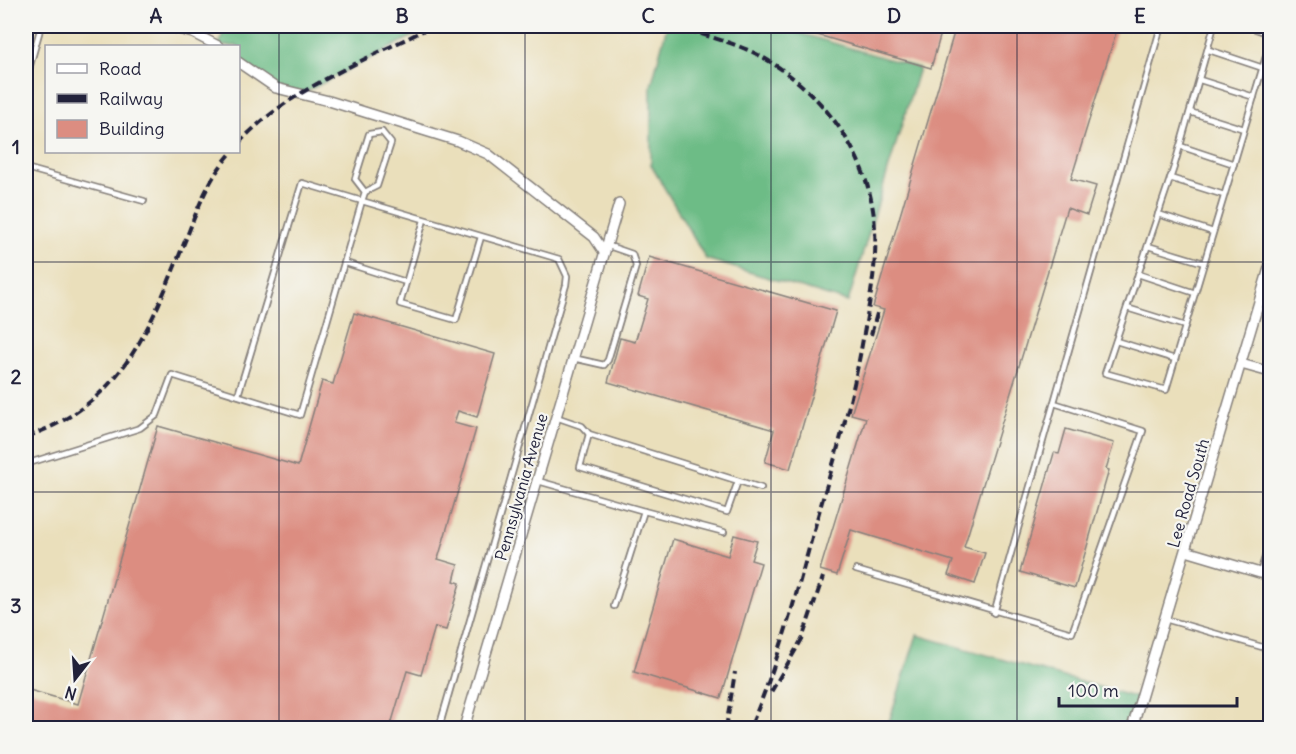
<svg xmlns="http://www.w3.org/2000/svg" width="1296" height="754" viewBox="0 0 1296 754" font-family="Delius,sans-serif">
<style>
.forest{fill:#6dbc86;stroke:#486f60;stroke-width:1.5}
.building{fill:#dc8d81}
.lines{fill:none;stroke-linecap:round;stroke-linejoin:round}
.lane-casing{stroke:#86807b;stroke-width:8}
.street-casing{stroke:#86807b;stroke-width:12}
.lane{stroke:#fff;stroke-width:4.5}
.street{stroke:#fff;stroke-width:9}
.rail{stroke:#22223b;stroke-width:4;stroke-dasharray:9 4.5;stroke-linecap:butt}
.grid{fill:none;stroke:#22223b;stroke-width:1.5;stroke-opacity:0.55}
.labels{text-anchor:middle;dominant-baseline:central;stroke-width:4.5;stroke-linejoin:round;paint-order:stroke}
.street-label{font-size:16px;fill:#22223b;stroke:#f6f6f2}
.neatline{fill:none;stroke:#22223b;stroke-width:2}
.grid-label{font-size:20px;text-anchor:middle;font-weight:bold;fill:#22223b}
</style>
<rect width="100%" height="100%" fill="#f6f6f2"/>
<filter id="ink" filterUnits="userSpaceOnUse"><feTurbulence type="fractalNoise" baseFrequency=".0167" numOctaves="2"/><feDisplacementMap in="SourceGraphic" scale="12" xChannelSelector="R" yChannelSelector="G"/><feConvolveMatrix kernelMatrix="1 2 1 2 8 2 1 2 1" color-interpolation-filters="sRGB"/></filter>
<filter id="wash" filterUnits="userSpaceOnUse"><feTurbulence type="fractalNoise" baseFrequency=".008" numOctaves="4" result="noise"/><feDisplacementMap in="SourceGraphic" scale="24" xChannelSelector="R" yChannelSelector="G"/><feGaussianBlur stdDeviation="1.35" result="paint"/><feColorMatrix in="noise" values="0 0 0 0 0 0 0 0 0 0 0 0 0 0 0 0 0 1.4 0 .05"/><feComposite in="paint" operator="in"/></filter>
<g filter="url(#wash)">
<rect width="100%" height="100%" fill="#eadfbb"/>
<g class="forest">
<polygon points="225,26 432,26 302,94 276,88 239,62 238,46 219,46"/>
<polygon points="667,26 775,26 919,68 848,302 706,259 651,165 651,86"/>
<polygon points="917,635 1141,699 1132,728 887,728"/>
</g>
<g id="blocks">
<g class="building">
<polygon points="787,26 943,26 931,68"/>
<polygon points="956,26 1118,26 1071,179 1096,186 1087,215 1067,208 964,547 985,553 975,584 948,575 953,561 851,530 837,575 820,570 866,418 851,414 884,310 873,307"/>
<polygon points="649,257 836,311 790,469 765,462 774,430 608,382 620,338 635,342 648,299 638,296"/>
<polygon points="354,313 495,354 477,417 458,411 454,423 476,429 438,559 458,565 454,581 460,583 446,630 435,627 421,675 407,671 390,728 26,728 26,689 78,704 158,426 298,466 322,381 333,384"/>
<polygon points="1066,429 1114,443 1106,469 1109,470 1075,588 1020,572 1054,453 1059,454"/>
<polygon points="734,535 757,541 751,560 761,563 721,698 634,672 673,539 728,556"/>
</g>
</g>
</g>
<g filter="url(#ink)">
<use href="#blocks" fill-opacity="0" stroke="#86807b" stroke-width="1.5"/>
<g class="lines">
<g class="lane-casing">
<g id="lane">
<polyline points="1214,26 1174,167 1105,373 1166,390 1270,43"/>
<polyline points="1247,26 1270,34"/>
<polyline points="1209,50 1263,68"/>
<polyline points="26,80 41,26"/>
<polyline points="1200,80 1254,97"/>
<polyline points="1190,112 1244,129"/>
<polyline points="1180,146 1234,164"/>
<polyline points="26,168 144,201"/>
<polyline points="1170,178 1224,195"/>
<polyline points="365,192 377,186 391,143 382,132"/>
<polyline points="1158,214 1213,232"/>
<polyline points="424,220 400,304 456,320 481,237"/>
<polyline points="1148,246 1204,263"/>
<polyline points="346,263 406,282"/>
<polyline points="1138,274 1195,293"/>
<polyline points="1127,308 1185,326"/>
<polyline points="1116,341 1175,359"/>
<polyline points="573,358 604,365 608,360 636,266 632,254 606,245"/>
<polyline points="238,395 302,183 362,201 365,192 355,179 369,134 382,132"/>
<polyline points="556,417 582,426 589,434 761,488"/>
<polyline points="589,434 580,467 727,512 738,481"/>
<polyline points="26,464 140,428 157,415 172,375 300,415 362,201 559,259 567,276 566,285 439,728"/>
<polyline points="538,481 644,511 614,606"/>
<polyline points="644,511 724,532"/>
<polyline points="856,570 1072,633 1143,431 1054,403"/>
<polyline points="1260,573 1270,542"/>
<polyline points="994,613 1161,26"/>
<polyline points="1165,619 1262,647"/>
</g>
</g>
<g class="street-casing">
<g id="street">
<polyline points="168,26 193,33 218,46"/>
<polyline points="238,62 276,88 329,101 458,141 488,154 594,237 604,252"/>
<polyline points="1241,364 1270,372"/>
<polyline points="1186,551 1270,576"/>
<polyline points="1134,724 1151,728"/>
<polyline points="464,728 619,204"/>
<polyline points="1132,728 1270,265"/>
</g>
</g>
<use href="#lane" class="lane"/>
<use href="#street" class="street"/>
<g class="rail">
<path d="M 675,26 C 705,36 738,43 764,58 C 825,94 872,158 875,230 C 877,264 870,300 864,333 C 855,387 841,439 825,491 C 802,571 783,652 750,728"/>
<path d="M 238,144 C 289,88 367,60 432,26"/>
<polyline points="871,335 878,310"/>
<path d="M 26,437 C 127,402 152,322 189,231 C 200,202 211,175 232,152"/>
<polyline points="771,692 802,639 823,577"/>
<polyline points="726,728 735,672"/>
</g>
</g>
</g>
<path class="grid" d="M 279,26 L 279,728M 525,26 L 525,728M 771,26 L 771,728M 1017,26 L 1017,728M 26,262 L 1270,262M 26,492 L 1270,492"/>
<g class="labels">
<g class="street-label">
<text transform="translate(521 487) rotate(-74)">Pennsylvania Avenue</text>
<text transform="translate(1188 493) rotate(-74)">Lee Road South</text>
</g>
</g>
<rect width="1296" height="754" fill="none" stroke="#f6f6f2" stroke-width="66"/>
<rect x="45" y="45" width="195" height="108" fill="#f6f6f2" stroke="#a1a1a9" stroke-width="1.5"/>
<rect x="57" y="64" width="30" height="9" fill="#ffffff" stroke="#a1a1a9" stroke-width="1.5"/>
<text x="99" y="75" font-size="18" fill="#22223b">Road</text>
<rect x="57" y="94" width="30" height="9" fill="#22223b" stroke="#a1a1a9" stroke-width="1.5"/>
<text x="99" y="105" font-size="18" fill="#22223b">Railway</text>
<rect x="57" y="120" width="30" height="18" fill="#dc8d81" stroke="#a1a1a9" stroke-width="1.5"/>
<text x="99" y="135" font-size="18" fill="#22223b">Building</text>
<g transform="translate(75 679) rotate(197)" stroke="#f6f6f2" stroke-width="4.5" paint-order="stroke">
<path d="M0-4.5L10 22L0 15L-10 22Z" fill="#22223b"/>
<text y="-9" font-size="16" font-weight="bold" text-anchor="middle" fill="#22223b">N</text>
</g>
<path d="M1059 697v9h178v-9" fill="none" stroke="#22223b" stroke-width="3"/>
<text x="1068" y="697" font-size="18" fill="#22223b" stroke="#f6f6f2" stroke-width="4.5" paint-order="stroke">100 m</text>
<rect x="33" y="33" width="1230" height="688" class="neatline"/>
<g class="grid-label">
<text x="156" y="23">A</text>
<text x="402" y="23">B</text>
<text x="648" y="23">C</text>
<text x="894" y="23">D</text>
<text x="1140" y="23">E</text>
<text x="16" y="154">1</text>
<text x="16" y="384">2</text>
<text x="16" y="613">3</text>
</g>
</svg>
